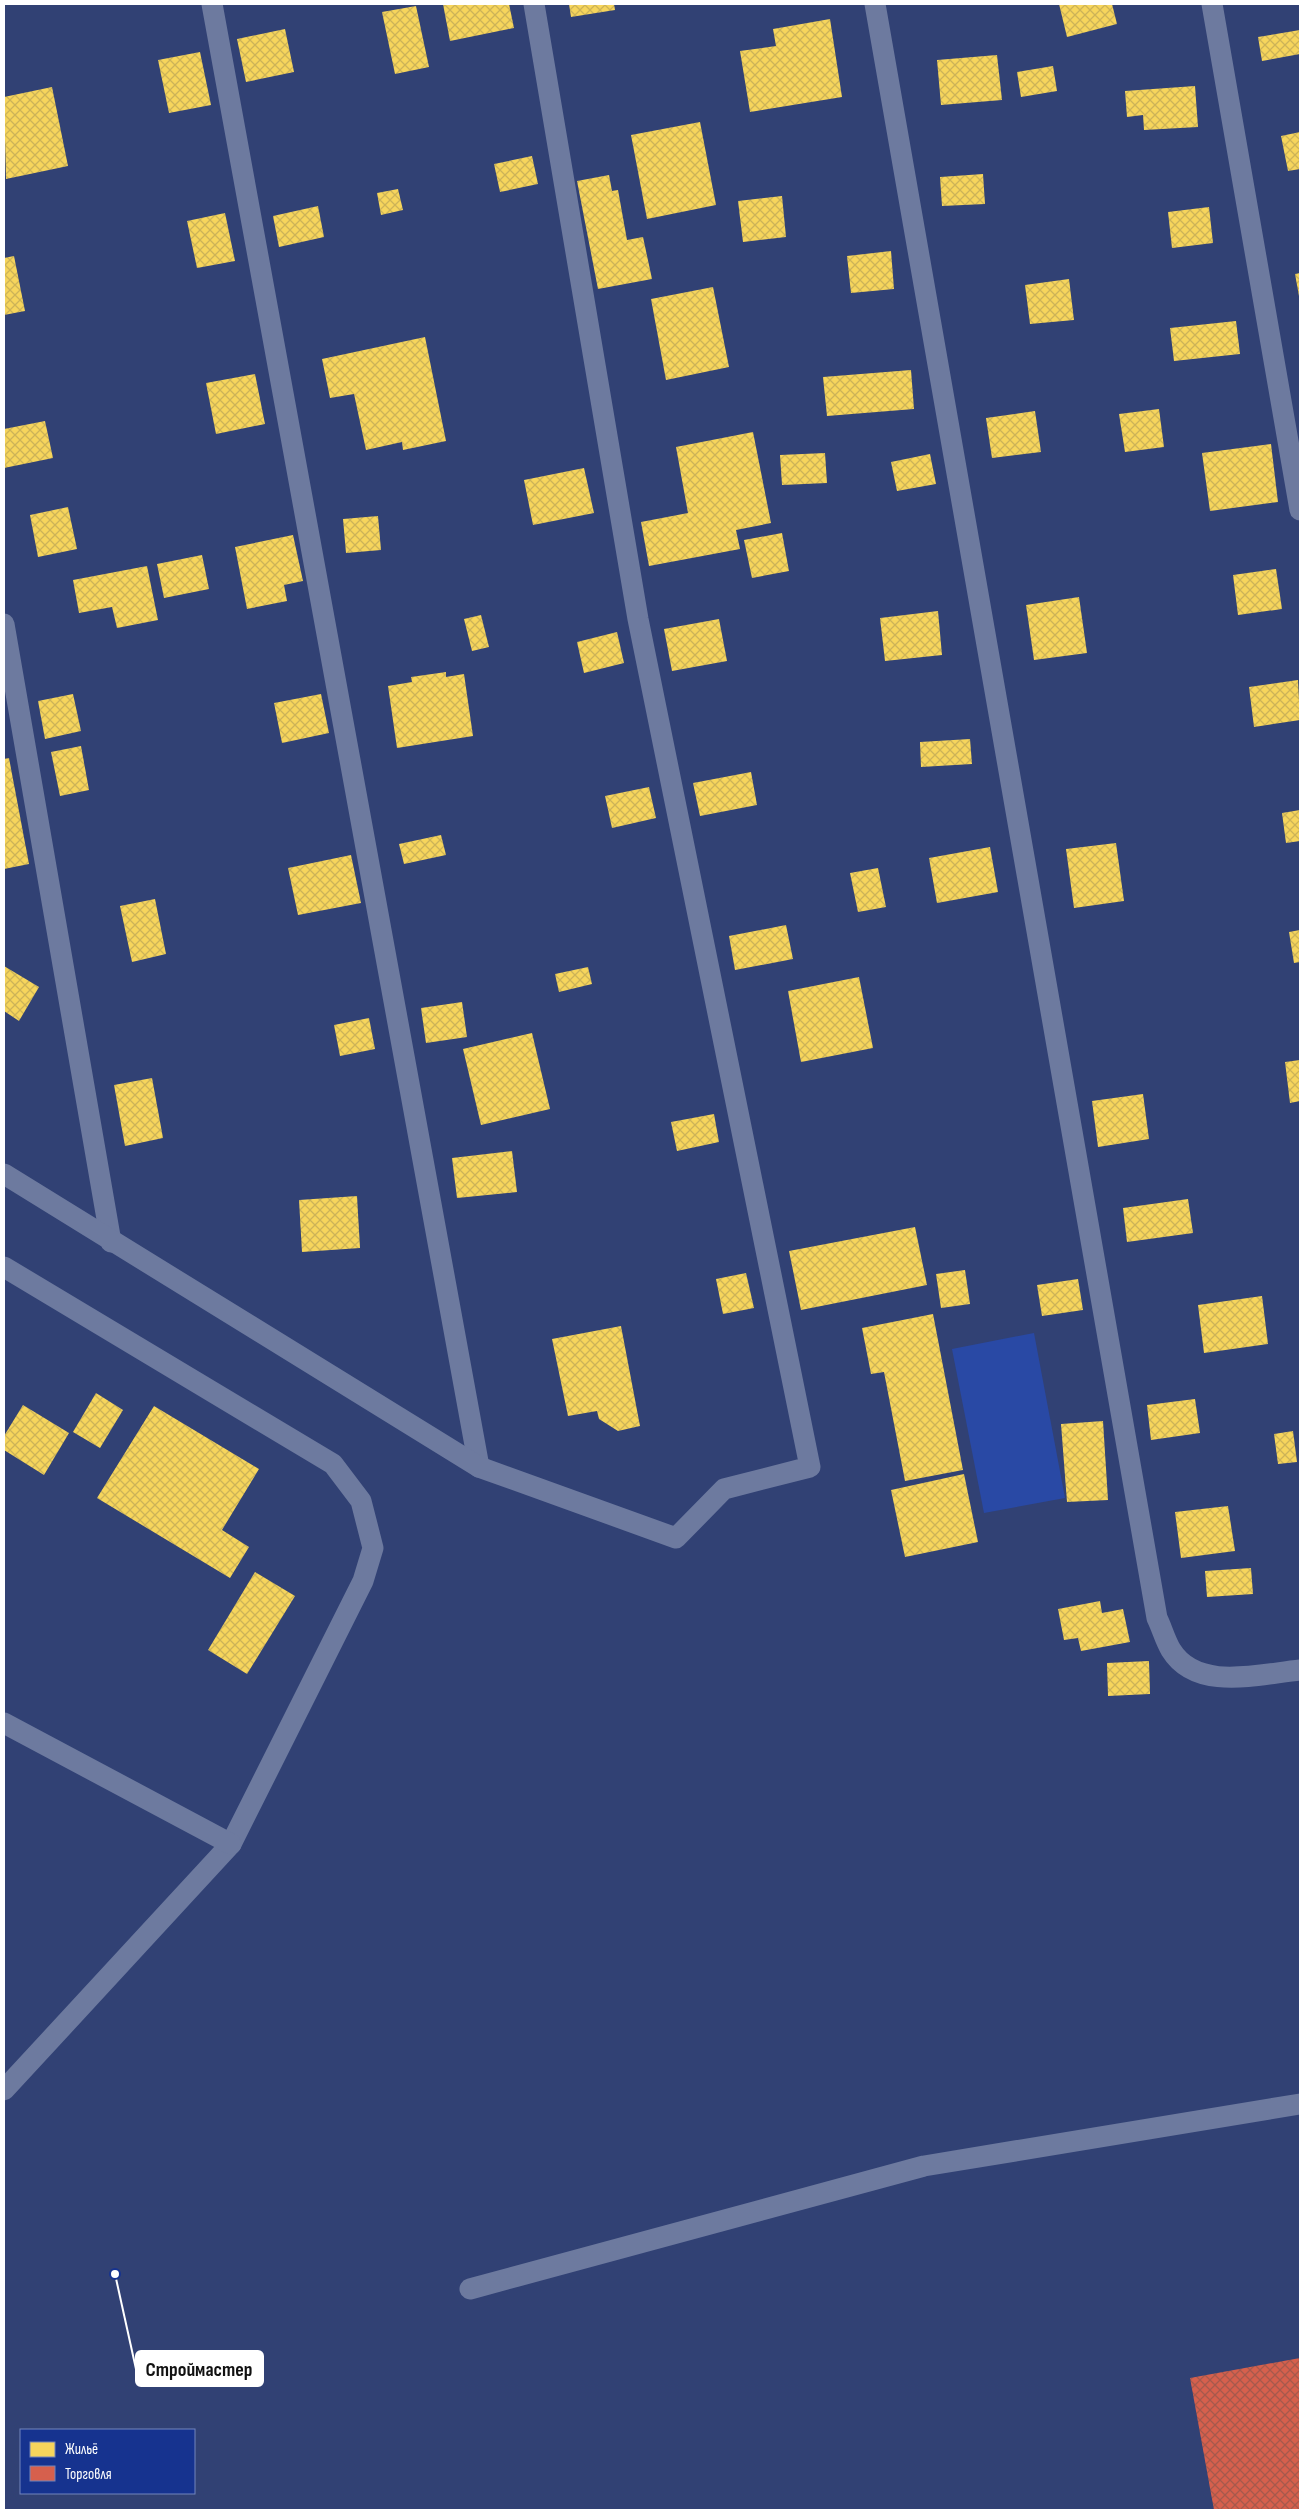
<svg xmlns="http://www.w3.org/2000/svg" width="1304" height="2514" viewBox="0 0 1304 2514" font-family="'Sofia Sans Condensed',sans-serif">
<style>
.grass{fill:#2949a5}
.homes{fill:url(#homes-cross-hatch)}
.shops{fill:url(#shops-cross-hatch)}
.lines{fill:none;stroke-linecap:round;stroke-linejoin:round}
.service{stroke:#6d7a9f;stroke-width:21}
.leader{fill:none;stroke:#fff;stroke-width:2}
.callout-dot{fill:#fff;stroke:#16338f;stroke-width:2}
.callout{fill:#fff;stroke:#fff;stroke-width:2}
.callout-label{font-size:20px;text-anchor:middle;font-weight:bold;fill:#111}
</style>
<defs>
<pattern id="homes-cross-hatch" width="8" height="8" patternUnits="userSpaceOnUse" patternTransform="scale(1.25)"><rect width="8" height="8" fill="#f6d55c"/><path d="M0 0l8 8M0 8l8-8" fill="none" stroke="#ccb358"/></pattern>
<pattern id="shops-cross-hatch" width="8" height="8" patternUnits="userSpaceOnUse" patternTransform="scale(1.25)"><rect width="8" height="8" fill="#d6604d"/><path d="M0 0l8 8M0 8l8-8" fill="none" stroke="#a6594d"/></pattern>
</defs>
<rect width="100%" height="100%" fill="#314174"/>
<polygon class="grass" points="1034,1333 1065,1498 984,1513 952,1349"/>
<g class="homes">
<polygon points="443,4 509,4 514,28 450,41"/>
<polygon points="569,4 614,4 615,10 571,17"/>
<polygon points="1059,4 1112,4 1117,24 1067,37"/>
<polygon points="416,6 429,67 395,74 382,12"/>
<polygon points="830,19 842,97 750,112 740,51 776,46 773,29"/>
<polygon points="285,29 294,72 246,82 237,39"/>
<polygon points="1300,30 1300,54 1262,61 1258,37"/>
<polygon points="200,52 211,105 169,113 158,60"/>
<polygon points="997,55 1002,100 941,105 937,60"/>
<polygon points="1053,66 1057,91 1021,97 1017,72"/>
<polygon points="1195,86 1198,127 1144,130 1143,115 1127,117 1125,91"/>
<polygon points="52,87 68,166 6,179 4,97"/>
<polygon points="700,122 716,205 647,219 631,135"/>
<polygon points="1300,132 1300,169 1288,171 1281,136"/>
<polygon points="532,156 538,184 500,192 494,164"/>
<polygon points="983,174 985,204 942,206 940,177"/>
<polygon points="609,175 612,191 618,190 627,240 643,237 652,279 598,289 577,181"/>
<polygon points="398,189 403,210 381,215 377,193"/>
<polygon points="782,196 786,237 743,242 738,201"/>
<polygon points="318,206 324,237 279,247 273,216"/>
<polygon points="1209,207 1213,243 1172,248 1168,212"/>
<polygon points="225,213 235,261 197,268 187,221"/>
<polygon points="891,251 894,289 851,293 847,256"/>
<polygon points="14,256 25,311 4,315 4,258"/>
<polygon points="1300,273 1300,296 1299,296 1295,274"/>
<polygon points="1069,279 1074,320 1030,324 1025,285"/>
<polygon points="713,287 729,367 666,380 651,299"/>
<polygon points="1236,321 1240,354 1174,361 1170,328"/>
<polygon points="425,337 446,441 403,450 402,442 366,450 354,394 330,398 322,359"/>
<polygon points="911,370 914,409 827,416 823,377"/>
<polygon points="255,374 265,424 216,434 206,383"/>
<polygon points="1159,409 1164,447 1125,452 1119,414"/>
<polygon points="1035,411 1041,452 992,458 986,418"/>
<polygon points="45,421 53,458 4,468 4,429"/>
<polygon points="753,432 771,523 736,530 740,549 649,566 641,522 688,513 676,447"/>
<polygon points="1271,444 1278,502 1210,511 1202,453"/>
<polygon points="825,453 827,483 782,485 780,455"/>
<polygon points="930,454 936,484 897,491 891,462"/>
<polygon points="584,468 594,513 533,525 524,480"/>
<polygon points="68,507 77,549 38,557 30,515"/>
<polygon points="378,516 381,550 346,553 343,519"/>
<polygon points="782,533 789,571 752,578 744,540"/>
<polygon points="293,535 303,581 284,585 287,601 247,609 235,547"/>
<polygon points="202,555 209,589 164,598 157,564"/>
<polygon points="147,566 158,620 117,628 112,607 79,613 73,580"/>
<polygon points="1276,569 1282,609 1238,615 1233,575"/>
<polygon points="1079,597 1087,653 1034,660 1026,605"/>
<polygon points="938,611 942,655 885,661 880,618"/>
<polygon points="481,615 489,647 472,651 464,619"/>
<polygon points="719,619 727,661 672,671 664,629"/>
<polygon points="617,632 624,663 584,673 577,642"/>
<polygon points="446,672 446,677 464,674 473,736 397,748 388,686 412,682 411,677"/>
<polygon points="1298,680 1300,720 1254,727 1249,687"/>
<polygon points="73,694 81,731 45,739 38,701"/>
<polygon points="321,694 329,733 282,743 274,703"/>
<polygon points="970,739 972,764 921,767 920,742"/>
<polygon points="81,746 89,790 60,796 51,752"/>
<polygon points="9,758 29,864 4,869 4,759"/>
<polygon points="751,772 757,805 700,816 693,783"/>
<polygon points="649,787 656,818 612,828 605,796"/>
<polygon points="1300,810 1300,841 1286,843 1282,813"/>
<polygon points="441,835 446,855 404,864 399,844"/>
<polygon points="1116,843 1124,901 1074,908 1066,849"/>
<polygon points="990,847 998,892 937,903 929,858"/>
<polygon points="351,855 361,903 298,915 288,868"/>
<polygon points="878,868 886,907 858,912 850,873"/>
<polygon points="155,899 166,954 132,962 120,906"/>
<polygon points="786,925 793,959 735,970 729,936"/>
<polygon points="1300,930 1300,962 1294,963 1289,932"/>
<polygon points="4,966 39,987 19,1021 4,1011"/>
<polygon points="588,967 592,984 559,992 555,974"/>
<polygon points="859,977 873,1048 801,1062 788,991"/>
<polygon points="462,1002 467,1037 426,1043 421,1008"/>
<polygon points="369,1018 375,1049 340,1056 334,1025"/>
<polygon points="532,1033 550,1109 481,1125 463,1049"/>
<polygon points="1300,1060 1300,1101 1290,1103 1285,1062"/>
<polygon points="152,1078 163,1138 125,1146 114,1085"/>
<polygon points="1143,1094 1149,1139 1098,1147 1092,1101"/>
<polygon points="714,1114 719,1142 677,1151 671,1122"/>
<polygon points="512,1151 517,1192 457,1198 452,1158"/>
<polygon points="357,1196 360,1248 302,1252 299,1200"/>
<polygon points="1188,1199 1193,1233 1127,1242 1123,1208"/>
<polygon points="915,1227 927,1285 801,1310 789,1251"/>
<polygon points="965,1270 970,1304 941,1308 936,1274"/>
<polygon points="746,1273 754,1308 723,1314 716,1279"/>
<polygon points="1078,1279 1083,1310 1042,1316 1037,1285"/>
<polygon points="1262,1296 1268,1344 1204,1353 1198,1305"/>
<polygon points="933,1314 963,1470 905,1481 884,1372 871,1374 862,1328"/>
<polygon points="621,1326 640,1426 618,1431 599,1419 597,1411 568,1416 552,1339"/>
<polygon points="96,1393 123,1410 100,1448 73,1432"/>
<polygon points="1195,1399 1200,1433 1151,1440 1147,1405"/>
<polygon points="23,1405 69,1433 44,1475 4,1450 4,1436"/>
<polygon points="154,1406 259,1469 222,1530 249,1547 230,1578 97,1498"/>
<polygon points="1103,1421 1108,1500 1067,1502 1061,1424"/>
<polygon points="1293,1431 1297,1462 1278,1464 1274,1434"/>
<polygon points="964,1474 978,1542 905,1557 891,1490"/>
<polygon points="1228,1506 1235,1551 1181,1558 1175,1512"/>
<polygon points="1251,1568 1253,1594 1207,1597 1205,1571"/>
<polygon points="255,1572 295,1596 247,1674 208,1650"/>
<polygon points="1100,1601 1102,1613 1123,1609 1130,1642 1081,1651 1078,1638 1064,1640 1058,1609"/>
<polygon points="1149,1661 1150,1694 1108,1696 1107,1663"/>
</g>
<polygon class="shops" points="1300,2358 1300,2510 1214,2510 1190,2378"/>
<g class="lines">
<g class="service">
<polyline points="212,4 479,1467"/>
<path d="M 875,4 L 1157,1618 C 1162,1628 1165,1640 1171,1650 C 1197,1692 1259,1674 1300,1670"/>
<polyline points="1212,4 1300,510"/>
<polyline points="4,624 111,1242"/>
<polyline points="4,1174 479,1467 676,1538 724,1489 810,1467 638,619 534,4"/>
<polyline points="4,1267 333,1464 361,1501 373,1548 363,1581 231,1844 4,2090"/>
<polyline points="4,1723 231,1844"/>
<polyline points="470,2289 924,2166 1300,2104"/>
</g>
</g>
<path class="leader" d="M115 2274L136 2369"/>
<circle class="callout-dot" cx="115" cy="2274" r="5"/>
<rect class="callout" x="136" y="2351" width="127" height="35" rx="5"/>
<g class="callout-label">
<text x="199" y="2376">Строймастер</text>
</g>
<rect width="1304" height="2514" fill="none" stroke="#ffffff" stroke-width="10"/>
<rect x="20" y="2429" width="175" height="65" fill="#16338f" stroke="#7385bc"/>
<rect x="30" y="2442" width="25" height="15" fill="#f6d55c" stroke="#7385bc"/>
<text x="65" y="2454" font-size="15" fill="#ffffff">Жильё</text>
<rect x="30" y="2466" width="25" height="15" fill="#d6604d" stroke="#7385bc"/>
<text x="65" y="2479" font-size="15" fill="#ffffff">Торговля</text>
</svg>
